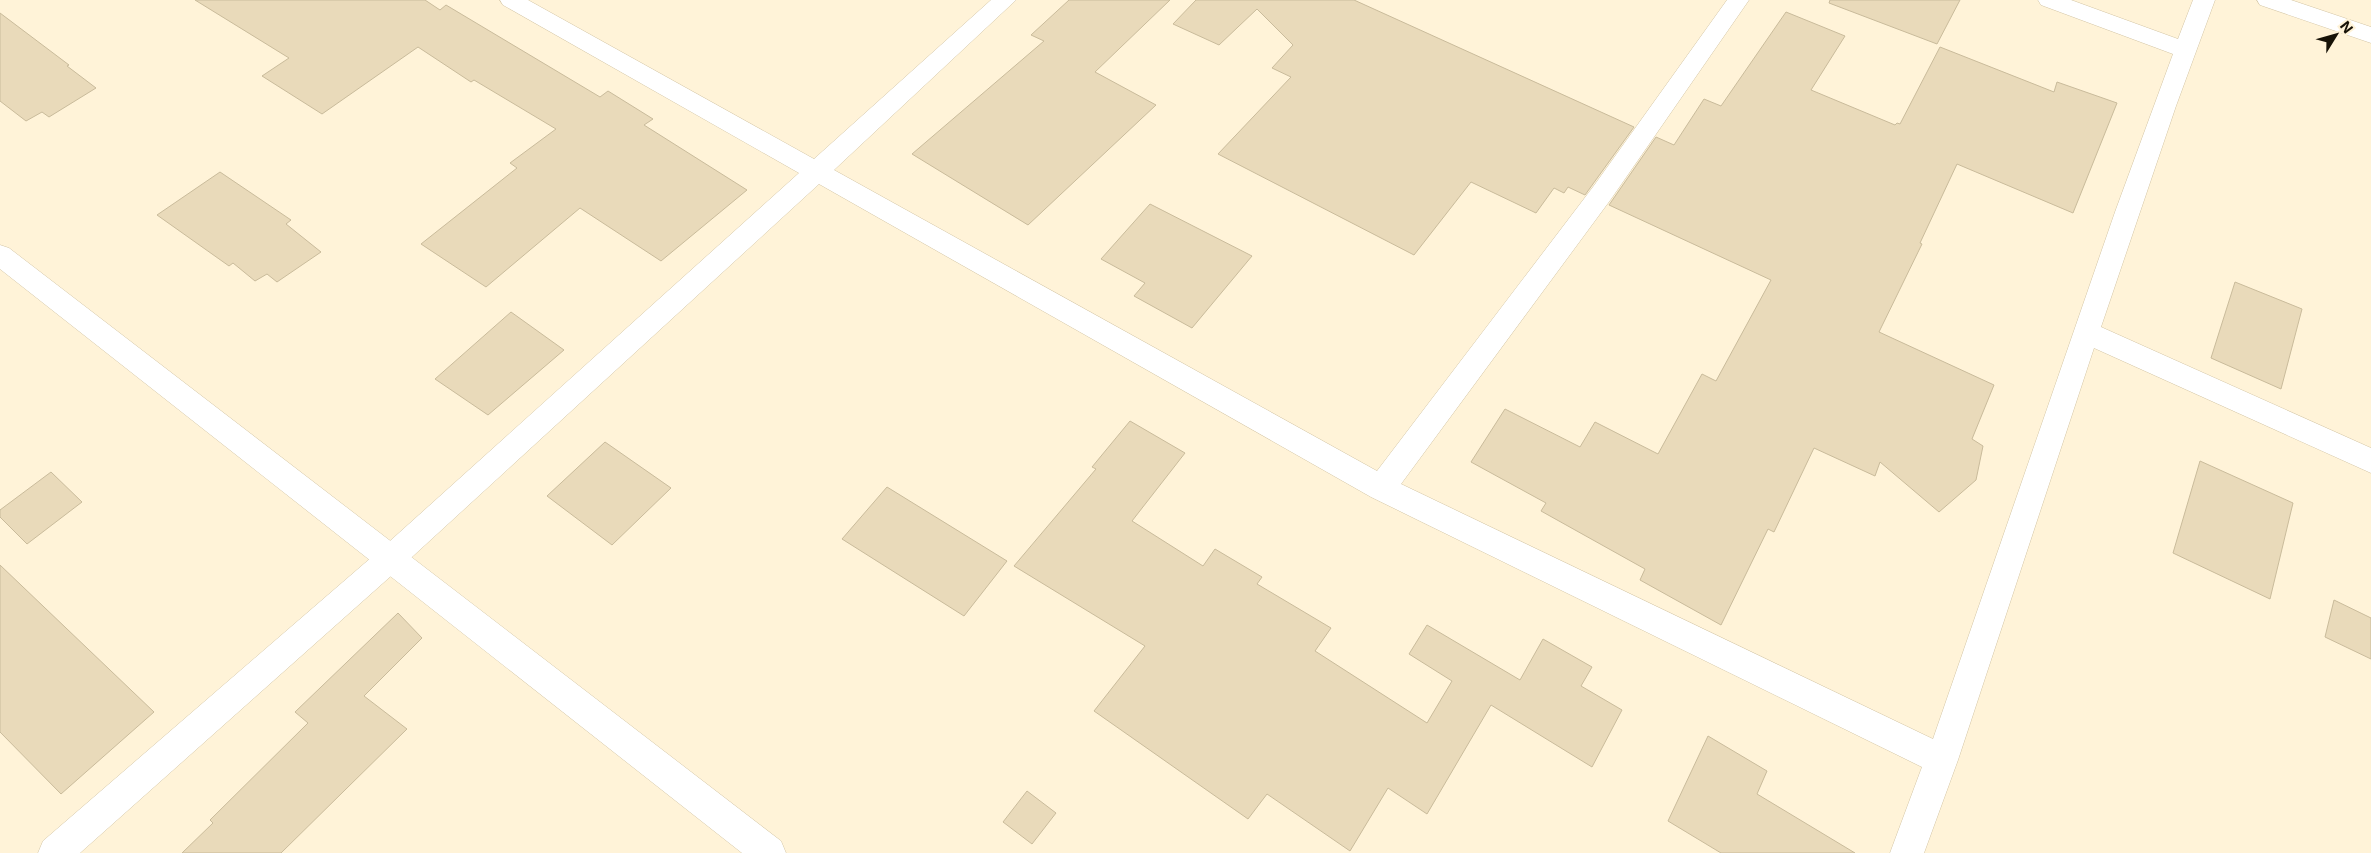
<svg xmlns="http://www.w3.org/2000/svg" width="2371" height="853" viewBox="0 0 2371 853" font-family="Inter,sans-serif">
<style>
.building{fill:#e9daba;stroke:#c9bb9b}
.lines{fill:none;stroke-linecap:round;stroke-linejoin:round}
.street-casing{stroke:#d3c5a5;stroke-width:1}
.secondary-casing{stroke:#d3c5a5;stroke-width:1}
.street{fill:#fff;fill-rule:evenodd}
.secondary{fill:#fff;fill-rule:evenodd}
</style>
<rect width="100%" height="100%" fill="#fff3d8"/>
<g class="building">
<polygon points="195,0 425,0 440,10 446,5 600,97 608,91 653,119 644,125 747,190 661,261 580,208 486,287 421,244 517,168 510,163 556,129 474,80 471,82 418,47 322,114 262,76 289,58"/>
<polygon points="1069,0 1170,0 1095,72 1156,105 1028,225 912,154 1044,41 1031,35"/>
<polygon points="1196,0 1354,0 1634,127 1585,195 1568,187 1564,193 1554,188 1536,213 1471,182 1414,255 1218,154 1291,77 1272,68 1293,45 1257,9 1219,45 1173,24"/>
<polygon points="1830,0 1960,0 1937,44 1829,3"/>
<polygon points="1786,12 1845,36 1811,90 1895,125 1897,123 1900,124 1940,47 2054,92 2057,82 2117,103 2073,213 1957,164 1920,243 1922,244 1879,332 1994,385 1972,439 1983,446 1976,480 1939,512 1880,462 1875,476 1814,448 1774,532 1768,529 1721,625 1640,580 1645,569 1541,511 1546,503 1471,462 1505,409 1580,447 1595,422 1658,454 1702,374 1716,381 1771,280 1609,205 1656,137 1674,145 1704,99 1721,106"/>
<polygon points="0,13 69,65 67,66 96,88 49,117 42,112 26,121 0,101"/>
<polygon points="220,172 291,220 286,224 321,252 277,282 267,274 255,281 233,263 229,266 157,215"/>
<polygon points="1150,204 1252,256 1192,328 1134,296 1145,283 1101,259"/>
<polygon points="2235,282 2302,309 2281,389 2211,358"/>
<polygon points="511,312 564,350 488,415 435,379"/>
<polygon points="1130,421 1185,453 1132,521 1203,566 1215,549 1262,577 1257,584 1331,628 1315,651 1427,723 1452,681 1409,654 1427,625 1520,680 1543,639 1592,667 1581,686 1622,710 1592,767 1491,705 1427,814 1388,788 1350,851 1267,794 1248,819 1094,711 1145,646 1014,566 1096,469 1092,467"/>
<polygon points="605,442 671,488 612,545 547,496"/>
<polygon points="2200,461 2293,503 2270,599 2173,553"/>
<polygon points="51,472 82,502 27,544 0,517 0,510"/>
<polygon points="887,487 1007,561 964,616 842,539"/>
<polygon points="0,565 154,712 61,794 0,732"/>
<polygon points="2334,600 2371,618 2371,659 2325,637"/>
<polygon points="398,613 422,638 364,696 407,729 281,853 182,853 213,823 210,820 308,723 295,712"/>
<polygon points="1708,736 1767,771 1757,794 1855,853 1721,853 1668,821"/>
<polygon points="1027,791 1056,813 1032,844 1003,822"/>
</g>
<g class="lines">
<g class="street-casing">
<g id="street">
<polygon points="500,0 528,0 814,159 991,0 1016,0 834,170 1377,471 1593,187 1727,0 1749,0 1611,199 1401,484 1933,739 2115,212 2173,54 2041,5 2038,0 2071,0 2178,39 2193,0 2215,0 2176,106 2101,327 2371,448 2371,473 2094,348 1958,760 1924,853 1890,853 1922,767 1371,497 819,184 400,568 80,853 38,853 43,841 380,550 799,173 503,5"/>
<polygon points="2257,0 2291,0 2371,27 2371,43 2260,5"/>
</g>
</g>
<g class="secondary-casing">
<polygon id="secondary" points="0,245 9,248 781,841 786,853 742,853 0,269"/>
</g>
<use href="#street" class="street"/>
<use href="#secondary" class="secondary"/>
</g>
<g transform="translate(2336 35) rotate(53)" stroke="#fff3d8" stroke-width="4" paint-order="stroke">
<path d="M0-4L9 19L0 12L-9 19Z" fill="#171207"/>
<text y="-8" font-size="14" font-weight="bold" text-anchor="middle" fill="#171207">N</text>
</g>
</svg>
